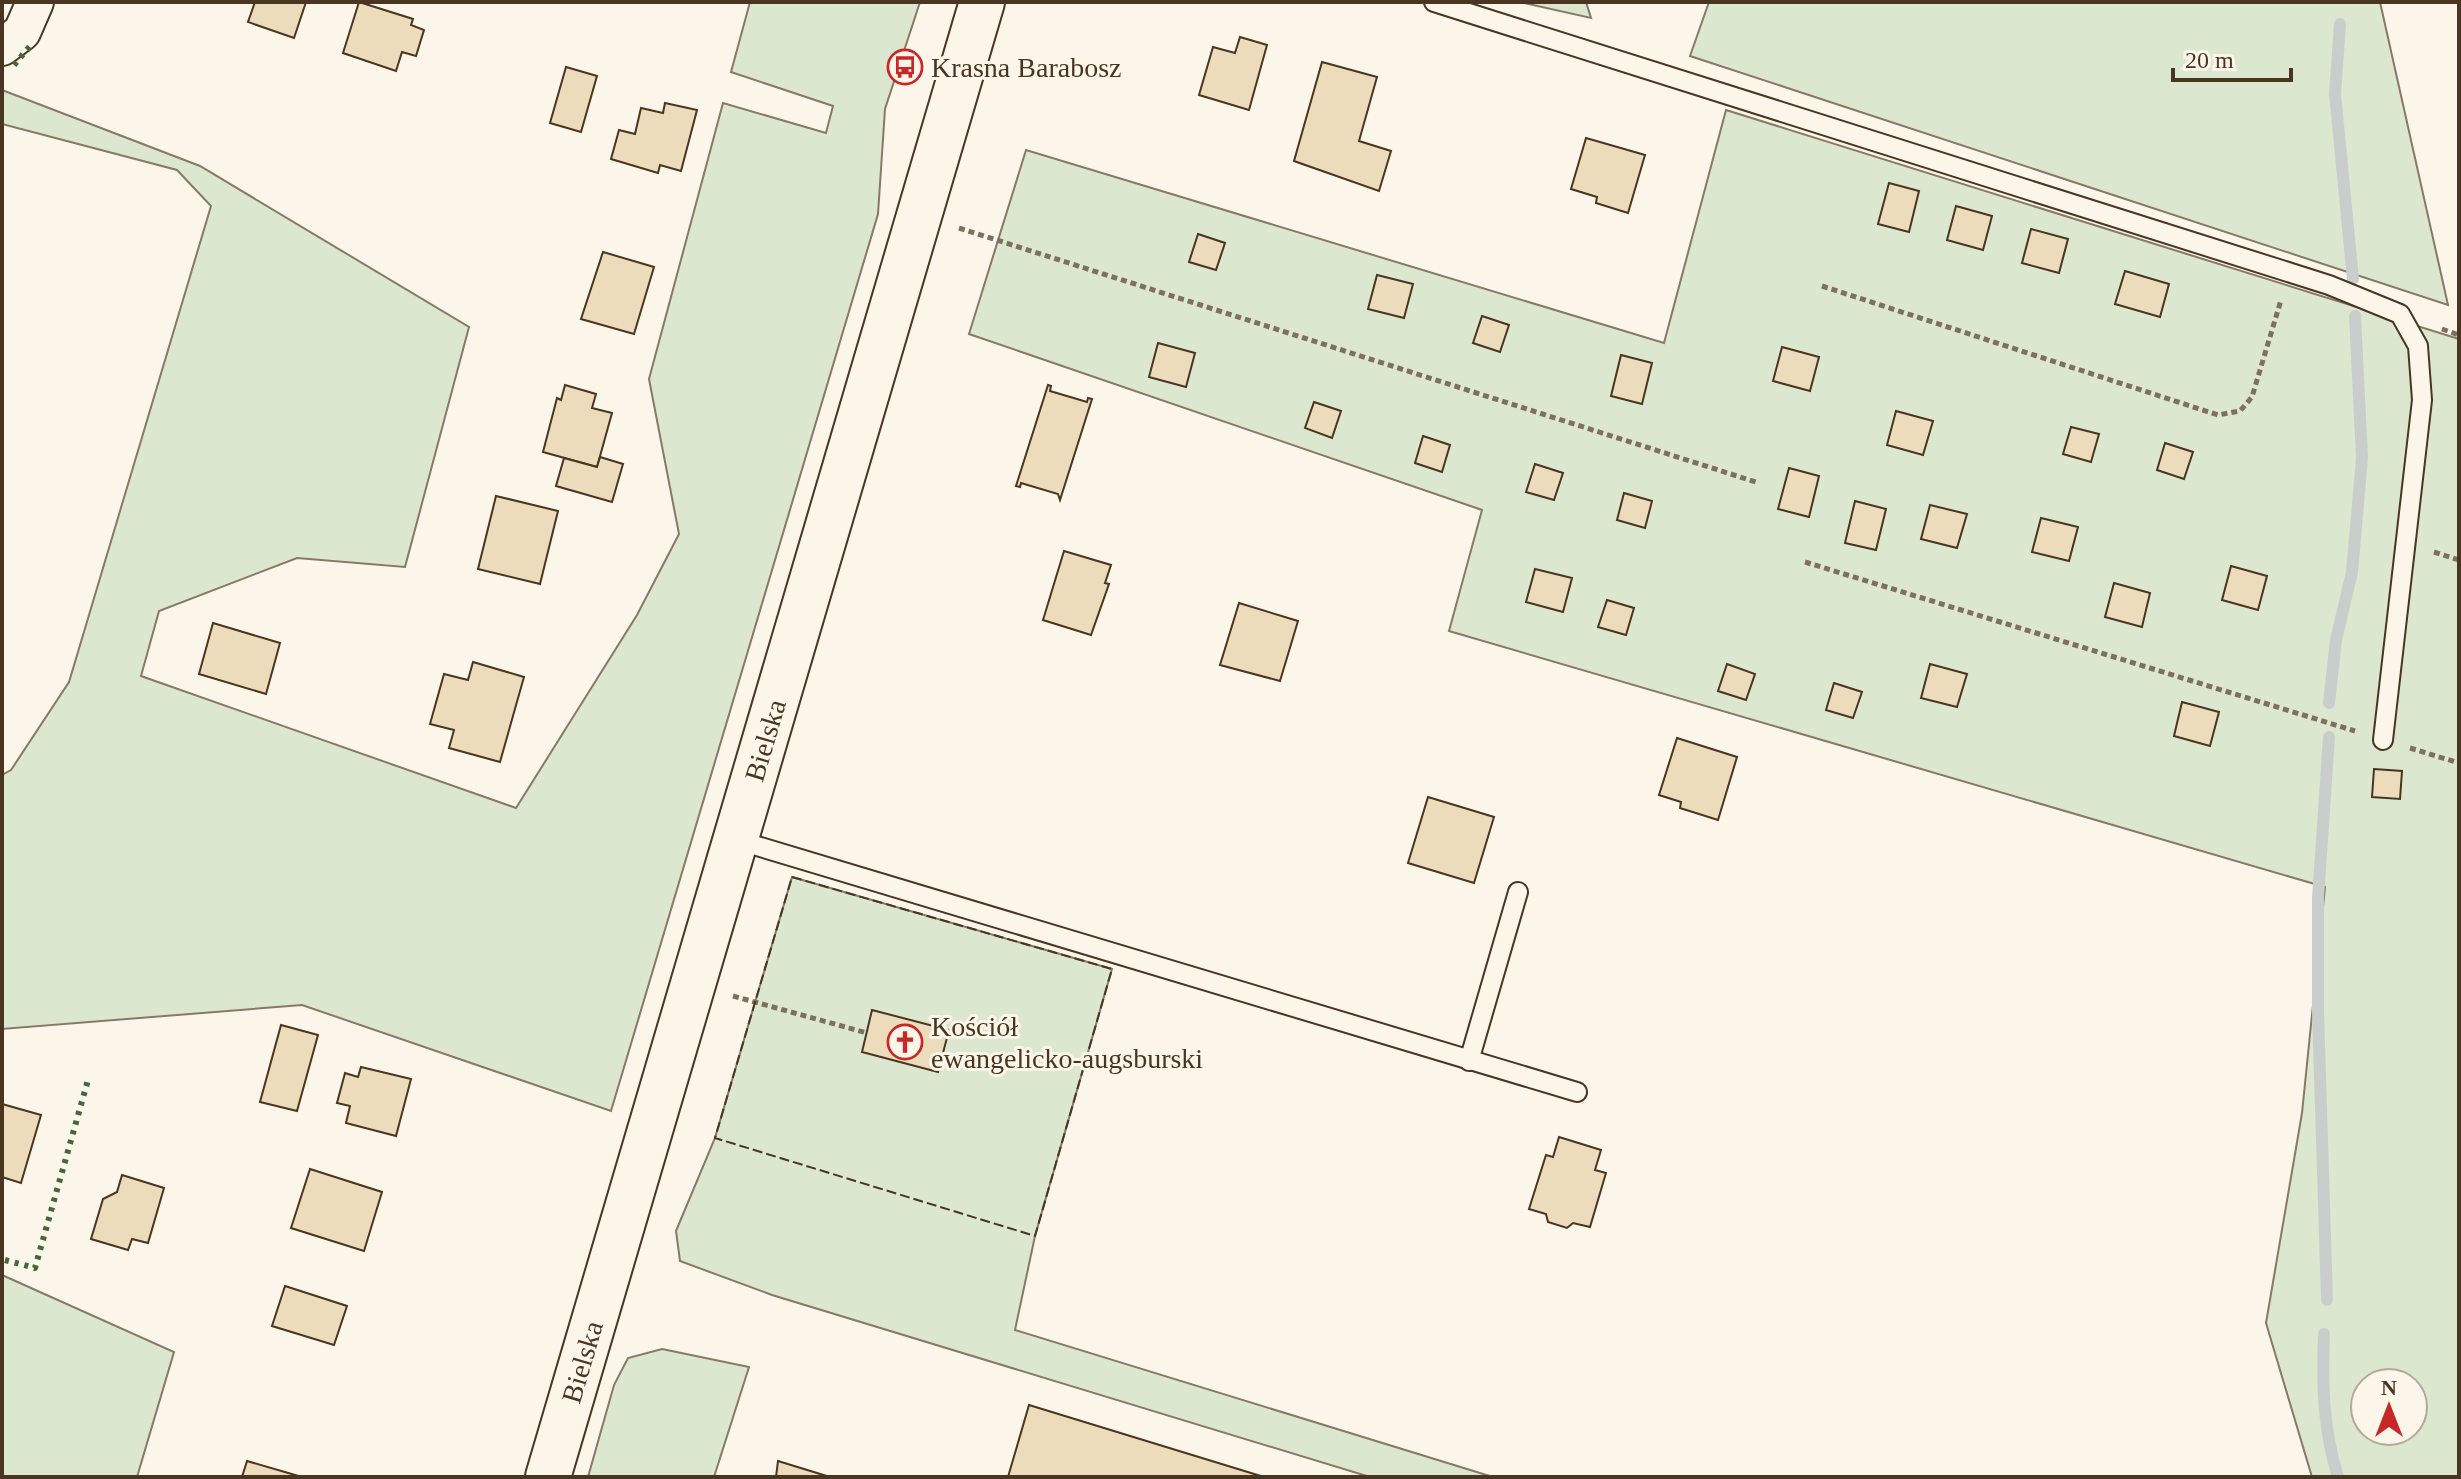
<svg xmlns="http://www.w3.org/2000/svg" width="2461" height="1479" viewBox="0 0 2461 1479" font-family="Georgia,serif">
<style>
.green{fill:#dce7d0;stroke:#887966;stroke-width:2;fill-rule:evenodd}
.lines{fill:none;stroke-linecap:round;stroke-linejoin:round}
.stream{stroke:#c9cecd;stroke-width:12}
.building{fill:#ecdcbc;stroke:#4a3520;stroke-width:2}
.service-casing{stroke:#4a3520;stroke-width:22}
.minor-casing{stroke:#4a3520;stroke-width:40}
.tertiary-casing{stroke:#4a3520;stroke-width:48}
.path{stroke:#7f6f5c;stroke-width:5;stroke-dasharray:6 4;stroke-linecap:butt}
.service{stroke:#fbf6e9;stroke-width:18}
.minor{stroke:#fbf6e9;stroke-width:36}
.tertiary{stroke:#fbf6e9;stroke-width:44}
.hedge{stroke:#436837;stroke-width:6;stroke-dasharray:4 6;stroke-linecap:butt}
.fence{stroke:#4a3520;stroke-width:2;stroke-dasharray:10 4;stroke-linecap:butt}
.labels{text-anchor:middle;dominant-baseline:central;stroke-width:6;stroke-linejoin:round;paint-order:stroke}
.poi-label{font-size:28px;fill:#4a3520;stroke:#fbf6e9;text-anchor:start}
.street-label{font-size:28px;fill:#4a3520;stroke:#fbf6e9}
</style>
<rect width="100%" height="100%" fill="#fbf6e9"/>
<g class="green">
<polygon points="750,2 920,2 885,109 878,214 611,1111 302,1005 2,1029 2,775 11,770 69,682 211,206 177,170 2,124 2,90 200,166 469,327 405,567 297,558 159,611 141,676 516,808 637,615 679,534 649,379 723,103 826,133 833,106 731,72"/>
<polygon points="1520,2 1586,2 1591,18"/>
<polygon points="1709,2 2380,2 2448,305 1690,56"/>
<path d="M 1726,110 L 2459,339 L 2459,1477 L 2312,1477 L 2266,1323 L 2302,1113 L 2325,887 L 1449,631 L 1482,510 L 969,334 L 1026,150 L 1664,343 ZM 2365,1383 L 2413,1383 L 2413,1431 L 2365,1431 Z"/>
<polygon points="792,877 1112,969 1035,1236 1015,1330 1493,1477 1370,1477 772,1295 680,1261 676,1231 715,1138"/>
<polygon points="2,1275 174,1352 137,1477 2,1477"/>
<polygon points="662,1349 749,1367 714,1477 588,1477 614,1385 628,1358"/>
</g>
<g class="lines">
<g class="stream">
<polyline points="2340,24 2335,94 2353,279"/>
<polyline points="2329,703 2336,640 2352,572 2362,458 2355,316"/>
<polyline points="2327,1300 2318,1012 2318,898 2329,737"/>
<path d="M 2324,1334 C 2322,1385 2323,1428 2338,1477"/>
</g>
</g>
<g class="building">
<polygon points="255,2 306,2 294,38 248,22"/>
<polygon points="359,2 413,19 411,25 424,30 416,56 402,52 396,71 343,53"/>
<polygon points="1240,37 1267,45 1249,110 1199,95 1213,47 1235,53"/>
<polygon points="1322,62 1377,77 1359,141 1391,151 1379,191 1294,161"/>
<polygon points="566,67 597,76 581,132 550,123"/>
<polygon points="665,103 697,110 681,171 660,165 658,173 611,159 619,130 635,134 641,108 663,113"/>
<polygon points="1586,138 1645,155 1628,213 1596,203 1597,197 1571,189"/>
<polygon points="1889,183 1919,191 1909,232 1878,224"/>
<polygon points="1956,206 1992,216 1983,250 1947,240"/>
<polygon points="2031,229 2068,239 2059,273 2022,263"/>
<polygon points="1198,234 1225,243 1216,270 1189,262"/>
<polygon points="603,252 654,267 634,334 581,319"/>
<polygon points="2125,271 2169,284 2160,317 2115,304"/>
<polygon points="1377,275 1413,284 1404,318 1368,309"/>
<polygon points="1482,316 1509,325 1500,352 1473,343"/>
<polygon points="1158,343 1195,353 1186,387 1149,377"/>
<polygon points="1782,347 1819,357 1810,391 1773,381"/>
<polygon points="1621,355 1652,363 1642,404 1611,396"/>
<polygon points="565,385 596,394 592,408 612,413 597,467 543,452 557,398 561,400"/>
<polygon points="1048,385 1051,386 1050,391 1087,402 1088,398 1092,399 1060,500 1058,494 1021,483 1020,487 1016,486"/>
<polygon points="1314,402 1341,411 1332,438 1305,428"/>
<polygon points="1896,411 1933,421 1923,455 1887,445"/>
<polygon points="2071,427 2099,434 2091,462 2063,454"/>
<polygon points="1423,436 1450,445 1442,472 1415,463"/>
<polygon points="2165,443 2193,452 2184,479 2157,470"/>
<polygon points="600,457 623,464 612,502 556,486 564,458 597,467"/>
<polygon points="1535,464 1563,473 1554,500 1526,492"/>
<polygon points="1789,468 1819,476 1809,517 1778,509"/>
<polygon points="1624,493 1652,501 1645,528 1617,520"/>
<polygon points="496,496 558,511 540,584 478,569"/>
<polygon points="1855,501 1886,509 1876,550 1845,543"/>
<polygon points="1930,505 1967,514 1957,548 1921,539"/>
<polygon points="2041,518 2078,527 2069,561 2032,552"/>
<polygon points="1064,551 1111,565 1105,583 1109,584 1091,635 1043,620"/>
<polygon points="2231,566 2267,576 2258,610 2222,600"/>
<polygon points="1535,569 1572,578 1563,612 1526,602"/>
<polygon points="2114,583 2150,593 2142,627 2105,617"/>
<polygon points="1607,600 1634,608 1626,635 1598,627"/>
<polygon points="1239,603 1298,621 1280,681 1220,665"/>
<polygon points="213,623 280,643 266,694 199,674"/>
<polygon points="473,662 524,677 500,762 449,748 454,730 430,724 444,674 468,680"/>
<polygon points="1727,664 1755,674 1746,700 1718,691"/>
<polygon points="1930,664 1967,674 1957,707 1921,698"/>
<polygon points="1834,683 1862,692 1853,718 1826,710"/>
<polygon points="2182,702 2219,712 2210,746 2174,736"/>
<polygon points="1677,738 1737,757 1718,820 1680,808 1681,802 1659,795"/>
<polygon points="2374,769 2402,771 2400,799 2372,797"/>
<polygon points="1428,797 1494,817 1474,883 1408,863"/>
<polygon points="872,1010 949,1030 938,1072 862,1052"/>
<polygon points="281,1025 318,1035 297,1111 260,1102"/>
<polygon points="361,1067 411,1079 396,1136 346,1123 350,1106 337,1103 345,1073 358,1077"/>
<polygon points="2,1104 41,1115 21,1183 2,1177"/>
<polygon points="1559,1137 1601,1150 1595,1170 1606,1173 1590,1227 1573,1223 1567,1228 1548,1222 1546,1214 1529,1209 1546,1155 1553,1157"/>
<polygon points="310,1169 382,1192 364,1251 291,1228"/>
<polygon points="122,1175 164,1188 148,1243 132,1239 128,1250 91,1239 103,1199 117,1192"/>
<polygon points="285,1286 347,1306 334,1345 272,1326"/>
<polygon points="1029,1405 1264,1477 1008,1477"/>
<polygon points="247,1461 302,1477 242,1477"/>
<polygon points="778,1461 830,1477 776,1477"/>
</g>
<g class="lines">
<g class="service-casing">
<g id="service">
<polyline points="1434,2 2329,285 2400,314 2418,346 2422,400 2383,740"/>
<polyline points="737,840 1577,1092"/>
<polyline points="1469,1061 1518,892"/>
</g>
</g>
<g class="minor-casing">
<polyline id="minor" points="2,47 22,32 35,2"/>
</g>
<g class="tertiary-casing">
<g id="tertiary">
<path id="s1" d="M 548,1477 L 982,2"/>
</g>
</g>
<g class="path">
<polyline points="959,228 1759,483"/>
<polyline points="1822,286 2218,415 2240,411 2252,397 2281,300"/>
<polyline points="2442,329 2459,335"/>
<polyline points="2434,552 2459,560"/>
<polyline points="1805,562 2355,731"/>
<polyline points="2410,748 2459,763"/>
<polyline points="733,996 867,1033"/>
</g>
<use href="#service" class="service"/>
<use href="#minor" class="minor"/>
<use href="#tertiary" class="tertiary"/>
<g class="hedge">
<polyline points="14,65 30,46"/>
<polyline points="5,1260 35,1268 88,1080"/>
</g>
<polygon class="fence" points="792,877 1112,969 1035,1236 715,1138"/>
</g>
<defs>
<g id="bus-ring" transform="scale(1.8)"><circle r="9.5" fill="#fbf6e9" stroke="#c62828" stroke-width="1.5"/><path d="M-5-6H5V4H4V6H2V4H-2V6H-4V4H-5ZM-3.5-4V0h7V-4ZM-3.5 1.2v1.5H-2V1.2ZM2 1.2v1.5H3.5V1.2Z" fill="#c62828"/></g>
<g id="church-ring" transform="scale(1.8)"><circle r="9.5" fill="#fbf6e9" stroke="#c62828" stroke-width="1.5"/><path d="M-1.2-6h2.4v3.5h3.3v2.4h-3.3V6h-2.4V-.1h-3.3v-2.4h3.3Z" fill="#c62828"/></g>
</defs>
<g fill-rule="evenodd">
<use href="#bus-ring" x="905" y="67"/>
<use href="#church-ring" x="905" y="1042"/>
</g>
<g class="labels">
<g class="poi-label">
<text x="931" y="67">Krasna Barabosz</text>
<text x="931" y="1026">Kościół<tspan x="931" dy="32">ewangelicko-augsburski</tspan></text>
</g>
<g class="street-label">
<text stroke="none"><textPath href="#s1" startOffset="768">Bielska</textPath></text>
<text stroke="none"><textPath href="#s1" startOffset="120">Bielska</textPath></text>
</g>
</g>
<rect width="2461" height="1479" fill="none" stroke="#4a3520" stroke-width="8"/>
<g transform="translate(2389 1407)"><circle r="38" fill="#fbf6e9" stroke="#b4a999" stroke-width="2"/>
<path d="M0-6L14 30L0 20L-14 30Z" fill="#c62828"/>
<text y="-12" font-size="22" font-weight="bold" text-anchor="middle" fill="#4a3520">N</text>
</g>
<path d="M2173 68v12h118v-12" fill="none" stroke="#4a3520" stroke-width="4"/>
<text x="2185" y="68" font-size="24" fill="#4a3520" stroke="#fbf6e9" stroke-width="6" paint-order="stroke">20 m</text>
</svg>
